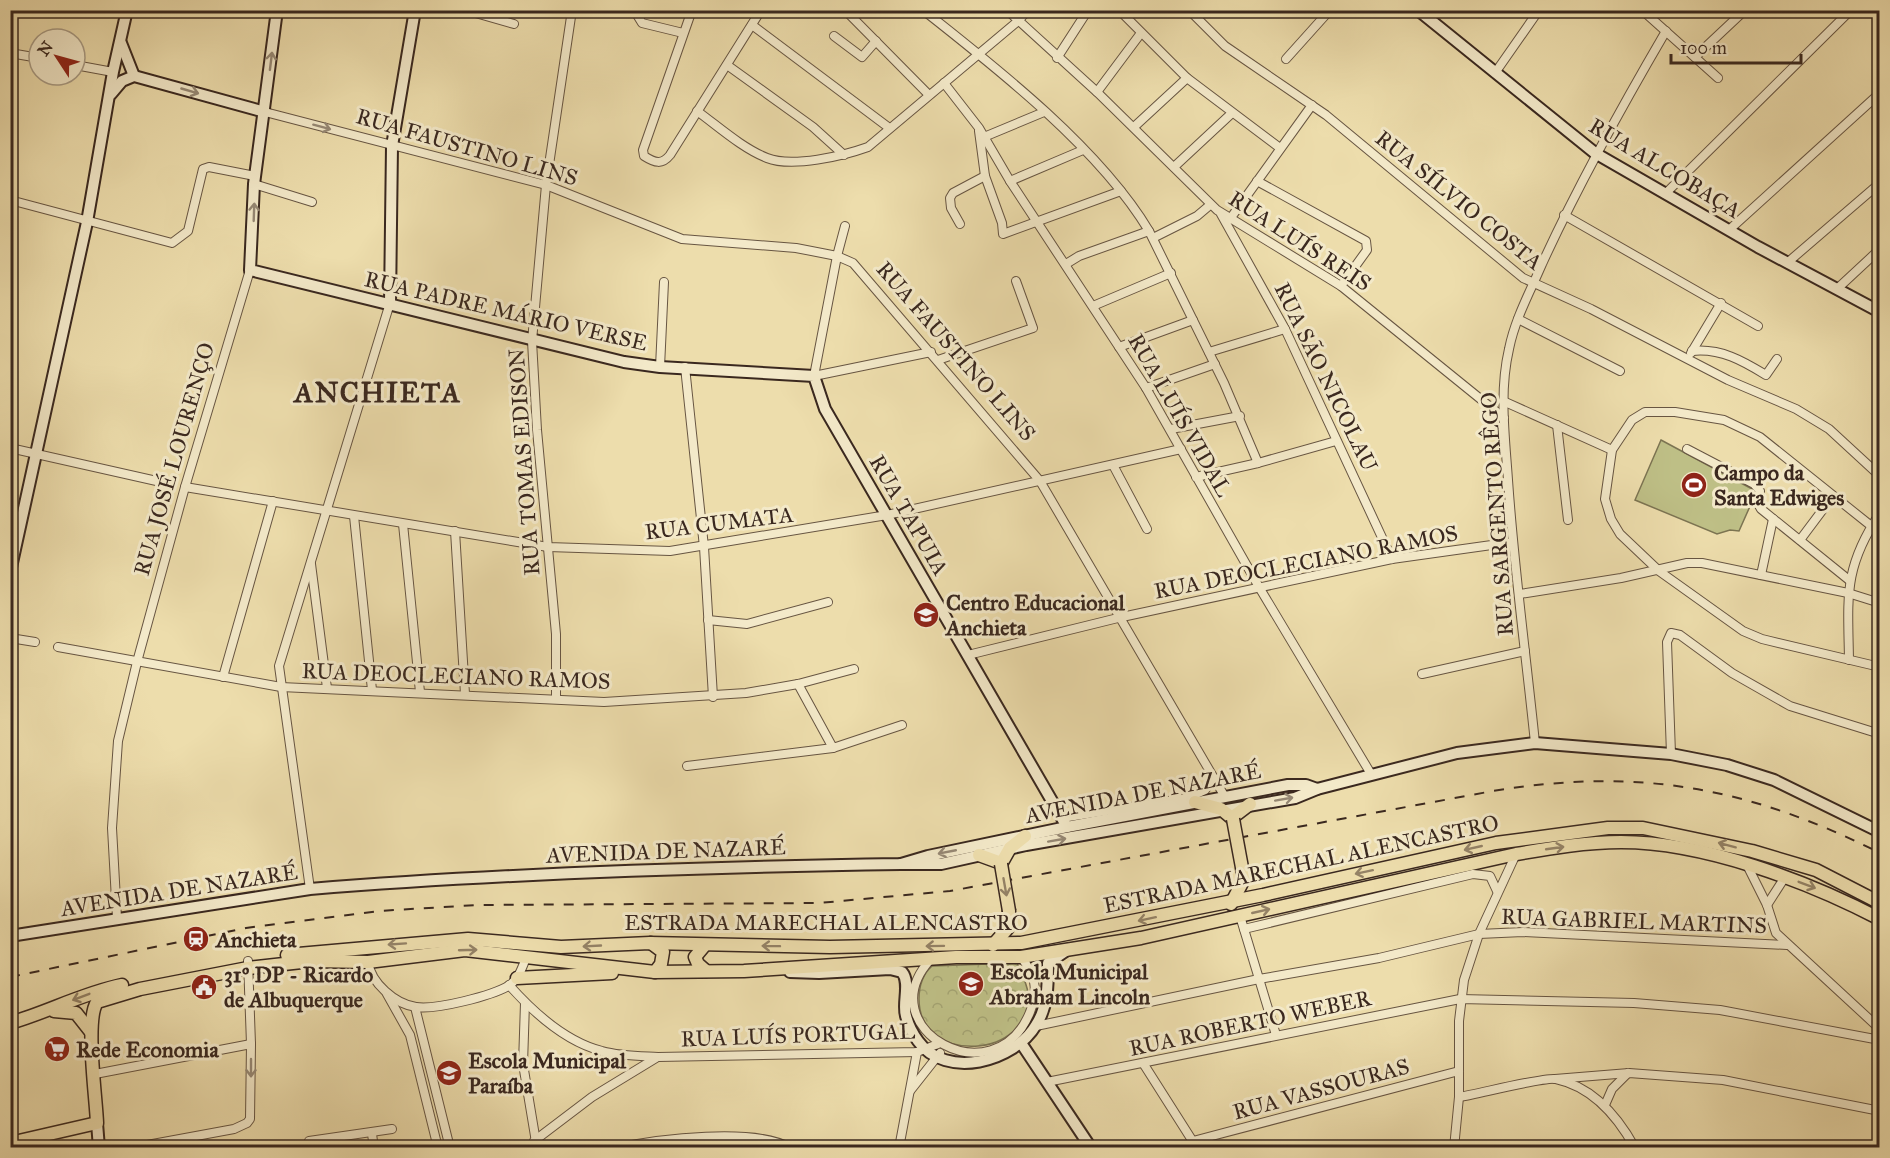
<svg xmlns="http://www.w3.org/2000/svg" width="1890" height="1158" viewBox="0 0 1890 1158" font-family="'IM FELL Great Primer',serif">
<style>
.park{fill:url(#park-crowns);stroke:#7c7452;stroke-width:1.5}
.pitch{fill:#bebf86;stroke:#7c7452;stroke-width:1.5}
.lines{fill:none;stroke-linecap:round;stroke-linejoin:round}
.street-casing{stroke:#675542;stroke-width:10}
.secondary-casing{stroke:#3a281f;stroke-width:14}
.primary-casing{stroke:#3a281f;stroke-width:15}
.street{stroke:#f3e9c9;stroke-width:8}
.secondary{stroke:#f3e9c9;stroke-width:10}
.primary{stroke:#edddac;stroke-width:12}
.rail{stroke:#3a281f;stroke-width:2;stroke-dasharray:10 10;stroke-linecap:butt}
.primary-bridge-casing{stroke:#3a281f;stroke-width:15;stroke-linecap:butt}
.primary-bridge{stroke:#edddac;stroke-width:12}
.oneway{stroke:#968874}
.oneway2{stroke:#948266}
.labels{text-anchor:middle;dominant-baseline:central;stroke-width:6;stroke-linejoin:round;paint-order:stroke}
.street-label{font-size:22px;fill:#3a281f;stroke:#f3e9c9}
.poi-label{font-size:22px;font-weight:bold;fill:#3a281f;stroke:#f3e9c9;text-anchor:start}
.district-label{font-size:28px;font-weight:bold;letter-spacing:1.5px;fill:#3a281f;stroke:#f3e9c9}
</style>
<defs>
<pattern id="park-crowns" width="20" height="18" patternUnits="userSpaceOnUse" patternTransform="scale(1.5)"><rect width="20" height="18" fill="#bebf86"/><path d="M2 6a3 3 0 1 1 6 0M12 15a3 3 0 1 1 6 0" fill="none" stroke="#a4a473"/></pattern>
</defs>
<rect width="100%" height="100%" fill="#edddac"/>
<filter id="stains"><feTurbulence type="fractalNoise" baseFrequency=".00333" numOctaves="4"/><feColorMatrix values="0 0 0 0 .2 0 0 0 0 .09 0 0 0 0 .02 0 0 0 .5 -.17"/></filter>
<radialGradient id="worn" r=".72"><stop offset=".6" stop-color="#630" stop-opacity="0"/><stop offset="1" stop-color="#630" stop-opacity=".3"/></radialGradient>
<path class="park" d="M 1017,963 C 1021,973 1027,983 1028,993 C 1033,1060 919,1066 919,999 C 919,986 922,975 932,966 Z"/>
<polygon class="pitch" points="1661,440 1754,490 1751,504 1739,531 1730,530 1717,534 1635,500"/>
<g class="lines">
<g class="street-casing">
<g id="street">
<polyline points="465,10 514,24"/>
<polyline points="634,10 642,23 683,33"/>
<path d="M 692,10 L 643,150 L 644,156 C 655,163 662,165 670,155 L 761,10"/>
<polyline points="845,10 929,95"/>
<path d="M 923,10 C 998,69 1100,149 1149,231 L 1224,383 L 1258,463"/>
<polyline points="1007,10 1097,92 1217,210 1341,286 1504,418"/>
<polyline points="1119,10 1187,78 1280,148"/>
<polyline points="1189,10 1225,46 1326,115 1523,278 1591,309 1728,380 1796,409 1829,429 1880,476"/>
<polyline points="1642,10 1718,78"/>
<polyline points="752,25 888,127"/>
<polyline points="834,36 862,57 876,41"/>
<polyline points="10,53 39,58"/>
<polyline points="1695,57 1745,10"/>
<polyline points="1057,58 1088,10"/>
<polyline points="1286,59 1330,10"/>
<polyline points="75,65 113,72"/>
<polyline points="727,65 813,127 844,155"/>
<polyline points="1495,73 1539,10"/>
<polyline points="944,83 979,128 1010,181 1146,388 1259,587 1371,774"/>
<polyline points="1097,92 1141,33"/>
<path d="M 697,111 C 719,127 742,148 767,158 C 792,168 843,156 868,147 L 1018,21 L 1028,10"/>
<polyline points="265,112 546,185 682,239 796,248 837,256 853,263 1040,481 1225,797"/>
<polyline points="1134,127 1187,78"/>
<polyline points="979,131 985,176 1002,223 1003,234 1121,191"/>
<polyline points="984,137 1044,112"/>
<polyline points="1174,167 1232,113"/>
<polyline points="1010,181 1083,150"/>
<polyline points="1257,181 1366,241 1367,250 1341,286"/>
<polyline points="254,184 312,202"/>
<polyline points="1665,194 1851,10"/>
<polyline points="10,200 172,243 188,231 203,169 209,167 255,176"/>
<polyline points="1221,214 1285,329 1392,559"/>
<polyline points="1564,215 1758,326"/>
<polyline points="1230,219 1312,105"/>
<polyline points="960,224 951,208 950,198 953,193 985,176"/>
<polyline points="845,226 837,256 814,376 931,352"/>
<polyline points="1729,230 1880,93"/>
<polyline points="1153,238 1197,216 1210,205"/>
<polyline points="1787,263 1880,183"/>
<polyline points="1066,264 1079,256 1149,231"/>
<polyline points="1837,289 1880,249"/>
<polyline points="1093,306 1171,273"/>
<polyline points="1518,319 1620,371"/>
<polyline points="1119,347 1193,320"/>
<path d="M 1692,351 C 1721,348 1743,361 1766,375 L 1777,359"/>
<polyline points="1209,352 1285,329"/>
<polyline points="1691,353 1721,303"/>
<polyline points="938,360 1033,328 1016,281"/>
<polyline points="660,367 664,282"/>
<polyline points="685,367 704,547 713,697"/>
<polyline points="1880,368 1880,376"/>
<polyline points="1146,388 1215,364"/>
<polyline points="1503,401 1612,450"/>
<polyline points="1557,425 1568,520"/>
<polyline points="1171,429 1240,416"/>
<polyline points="10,448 161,482"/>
<polyline points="1687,449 1754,484 1760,491 1757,502 1761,509 1849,580"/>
<polyline points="1113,465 1147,529"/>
<polyline points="1196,477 1258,463 1336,441"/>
<polyline points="185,487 548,547 670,551 887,515 1181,449"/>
<polyline points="354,516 372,690"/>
<polyline points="403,524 420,692"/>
<polyline points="455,531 465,694"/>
<polyline points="1880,533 1760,437 1724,420 1675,412 1645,412 1632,420 1612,450 1605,499 1611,519 1620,534 1659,571 1743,631 1762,639 1880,667"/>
<polyline points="1800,540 1833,496"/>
<polyline points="311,564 327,688"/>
<polyline points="1761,575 1773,519"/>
<polyline points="1520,594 1621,578 1687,563 1702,563 1848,593 1880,603"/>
<polyline points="708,620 747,624 828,602"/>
<polyline points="10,638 35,642"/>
<polyline points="58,647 281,687 604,702 746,693 798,684 854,669"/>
<polyline points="968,655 1122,617 1392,559 1513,542"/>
<path d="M 1849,660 C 1848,597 1843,568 1880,513"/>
<polyline points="1422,674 1525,651"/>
<polyline points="223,677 273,501"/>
<polyline points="798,684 833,748 902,725"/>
<polyline points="556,698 556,634 537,430 532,341 546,185 572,10"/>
<path d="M 1535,743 C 1526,655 1514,568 1508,480 C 1505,436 1499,392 1509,349 C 1515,319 1530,292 1542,264 C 1579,183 1621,108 1666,31"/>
<polyline points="1671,754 1667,642 1671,633 1680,635 1732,673 1790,706 1880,734"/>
<polyline points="687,766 833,748"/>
<polyline points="1062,818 1187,798 1205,790 1214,778"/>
<polyline points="1748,867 1767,905 1776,933 1880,1029"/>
<polyline points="310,889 279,666 390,303"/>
<polyline points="1767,905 1785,877"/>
<polyline points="1240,916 1276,1035"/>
<polyline points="117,918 112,828 118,741 137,662 185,487 250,270"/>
<polyline points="1244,929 1473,874 1490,876 1497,891"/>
<path d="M 930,960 C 868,1029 995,1099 1030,1012 C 1039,989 1035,975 1021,957"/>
<path d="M 368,962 C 371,983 395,1004 416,1007 C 436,1010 492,996 510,985 C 519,978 522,968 526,958"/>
<path d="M 509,985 C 533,1012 566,1042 602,1051 C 620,1056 639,1056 658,1057 L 917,1052 L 938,1044"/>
<polyline points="387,994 410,1035 438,1148"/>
<polyline points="525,1003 523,1064 537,1148"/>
<polyline points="415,1007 450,1148"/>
<polyline points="1036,1026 1259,979 1379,958 1479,934 1523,932 1787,945"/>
<polyline points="1143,1063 1197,1148"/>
<polyline points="95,1074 251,1044"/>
<polyline points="1555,1079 1629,1073 1723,1080 1880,1111"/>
<polyline points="1047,1082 1460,999 1634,1003 1720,1010 1880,1040"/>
<polyline points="910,1091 940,1053"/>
<path d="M 1459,1097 C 1478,1094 1543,1077 1556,1079 C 1593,1087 1618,1117 1635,1148"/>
<polyline points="1605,1105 1612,1089 1628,1073"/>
<polyline points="372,1134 374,1148"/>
<polyline points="309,1141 392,1129"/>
<polyline points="534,1141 592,1097 656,1058"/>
<polyline points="1193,1141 1459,1071"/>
<polyline points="131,1148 234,1129 247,1123 250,1119 251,1044 248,961"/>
<path d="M 617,1148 C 658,1139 755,1127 790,1148"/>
<polyline points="899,1148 917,1052"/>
<polyline points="1454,1148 1459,1097 1459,1021 1464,980 1479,934 1516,854"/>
</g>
</g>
<g class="secondary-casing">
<g id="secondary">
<polyline points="277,10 254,184 250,270 624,362 660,367 814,376 825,409 1067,827"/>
<polyline points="1418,10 1595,153 1758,247 1880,312"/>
<polyline points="121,43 134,76"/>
<polyline points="111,94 122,81 134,76 265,112"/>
<polyline points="390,303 392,146 415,10"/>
<polyline points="10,572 87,222 113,72 127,10"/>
<polyline points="901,864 941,864 1026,845 1295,798 1317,789 1457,753 1535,743 1671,754 1727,765 1774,780 1880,832"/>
<path d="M 10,936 L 310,889 C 507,873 704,867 901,864 L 928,856 L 1067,827 L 1288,785 L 1306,785 L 1317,789"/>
<path d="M 790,972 L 819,973 L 890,969 L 902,972 C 911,983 902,1003 906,1016 C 908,1024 913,1034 918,1041 C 946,1080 1014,1062 1036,1025 C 1048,1007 1048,984 1048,963 L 1067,950"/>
<polyline points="1021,1043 1091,1148"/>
<polyline points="97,1123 99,1148"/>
</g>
</g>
<g class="primary-casing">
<g id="primary">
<polyline points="1195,802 1221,809 1233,819"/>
<polyline points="1233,817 1250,804"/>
<polyline points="979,855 1001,863"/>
<polyline points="1001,864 1010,848 1025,836"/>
<polyline points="1231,904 1244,879 1243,873"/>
<polyline points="651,943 663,952 661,964 655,972"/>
<polyline points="705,945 695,957 698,964 706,971"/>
<polyline points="993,945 1008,928 1009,911"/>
<polyline points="287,955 468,939 561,947 650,943 830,947 1021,943 1263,895 1496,843 1608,828 1643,828 1752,851 1816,870 1880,903"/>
<polyline points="517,978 612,973"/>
<polyline points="54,1011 76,1013 91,1032"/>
<path d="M 10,1023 C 48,1012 83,993 122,985"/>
<path d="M 10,1143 L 97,1123 C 96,1097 85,1020 97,1002 L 140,989 L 248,968 L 311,961 L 368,962 L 465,950 L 655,972 L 744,971 L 956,957 L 1021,957 L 1141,938 L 1516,854 C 1551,848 1586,842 1621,842 C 1704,842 1807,881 1880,919"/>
</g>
</g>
<use href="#street" class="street"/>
<use href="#secondary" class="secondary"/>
<use href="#primary" class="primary"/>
<path class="rail" d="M 10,977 L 246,928 L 379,911 L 477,905 L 819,903 L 950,891 L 1493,791 C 1639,767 1748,787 1880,853"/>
<g class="primary-bridge-casing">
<g id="primary-bridge">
<polyline points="1233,819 1243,873"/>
<polyline points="1001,864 1009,911"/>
</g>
</g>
<use href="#primary-bridge" class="primary-bridge"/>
</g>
<defs><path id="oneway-shaft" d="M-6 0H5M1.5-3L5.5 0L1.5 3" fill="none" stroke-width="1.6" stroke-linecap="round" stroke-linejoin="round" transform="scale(1.5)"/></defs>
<g class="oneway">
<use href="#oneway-shaft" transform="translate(271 61) rotate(-83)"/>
<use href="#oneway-shaft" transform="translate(190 91) rotate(16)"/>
<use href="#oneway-shaft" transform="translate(322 127) rotate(15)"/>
<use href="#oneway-shaft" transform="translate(254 212) rotate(-88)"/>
<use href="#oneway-shaft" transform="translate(1284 799) rotate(-10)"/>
<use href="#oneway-shaft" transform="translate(1057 840) rotate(-10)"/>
<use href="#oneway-shaft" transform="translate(947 852) rotate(169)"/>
<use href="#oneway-shaft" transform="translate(251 1068) rotate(90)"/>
</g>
<g class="oneway2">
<use href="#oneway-shaft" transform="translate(1727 845) rotate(-165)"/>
<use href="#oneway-shaft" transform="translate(1473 848) rotate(167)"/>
<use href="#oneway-shaft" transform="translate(1555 848) rotate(-8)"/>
<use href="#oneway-shaft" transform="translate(1364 872) rotate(168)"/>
<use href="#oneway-shaft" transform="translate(1807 885) rotate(21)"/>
<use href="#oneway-shaft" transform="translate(1005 887) rotate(80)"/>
<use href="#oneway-shaft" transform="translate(1261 911) rotate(-13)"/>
<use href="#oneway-shaft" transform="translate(1147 919) rotate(168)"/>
<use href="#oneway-shaft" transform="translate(397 944) rotate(176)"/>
<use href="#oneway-shaft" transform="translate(592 946) rotate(177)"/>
<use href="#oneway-shaft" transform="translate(771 946) rotate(-179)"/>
<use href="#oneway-shaft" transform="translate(935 946) rotate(179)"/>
<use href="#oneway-shaft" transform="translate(468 950) rotate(-2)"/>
<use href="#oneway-shaft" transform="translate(81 997) rotate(159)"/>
</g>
<defs>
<g id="stadium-disc" transform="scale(1.35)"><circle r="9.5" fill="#8f2418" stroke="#f3e9c9"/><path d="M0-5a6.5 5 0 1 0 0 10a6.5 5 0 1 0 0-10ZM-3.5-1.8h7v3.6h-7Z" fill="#fff"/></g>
<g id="school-disc" transform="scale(1.35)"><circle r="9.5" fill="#8f2418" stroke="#f3e9c9"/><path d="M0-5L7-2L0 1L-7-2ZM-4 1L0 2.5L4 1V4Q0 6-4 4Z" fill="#fff"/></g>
<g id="station-disc" transform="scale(1.35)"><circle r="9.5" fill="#8f2418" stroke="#f3e9c9"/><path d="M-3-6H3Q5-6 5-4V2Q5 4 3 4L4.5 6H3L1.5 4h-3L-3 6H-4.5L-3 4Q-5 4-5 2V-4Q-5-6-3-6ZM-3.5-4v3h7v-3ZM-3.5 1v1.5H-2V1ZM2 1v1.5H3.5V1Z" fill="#fff"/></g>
<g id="civic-disc" transform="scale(1.35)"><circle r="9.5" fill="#8f2418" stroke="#f3e9c9"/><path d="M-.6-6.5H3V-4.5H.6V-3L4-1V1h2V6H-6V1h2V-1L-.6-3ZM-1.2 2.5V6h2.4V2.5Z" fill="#fff"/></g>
<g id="supermarket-disc" transform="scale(1.35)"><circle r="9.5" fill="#8f2418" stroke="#f3e9c9"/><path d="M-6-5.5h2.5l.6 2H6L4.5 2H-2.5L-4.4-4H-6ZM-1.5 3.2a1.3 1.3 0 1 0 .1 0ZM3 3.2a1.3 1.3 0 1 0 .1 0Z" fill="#fff"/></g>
</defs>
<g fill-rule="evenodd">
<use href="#stadium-disc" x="1694" y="485"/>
<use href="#school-disc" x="926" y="615"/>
<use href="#station-disc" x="196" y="939"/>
<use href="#school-disc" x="971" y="984"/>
<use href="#civic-disc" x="204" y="987"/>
<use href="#supermarket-disc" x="57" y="1049"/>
<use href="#school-disc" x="449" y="1073"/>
</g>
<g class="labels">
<g class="street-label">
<text transform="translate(467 147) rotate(16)">RUA FAUSTINO LINS</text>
<text transform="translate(1665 168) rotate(31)">RUA ALCOBAÇA</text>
<text transform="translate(1459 200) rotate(39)">RUA SÍLVIO COSTA</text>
<text transform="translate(1300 241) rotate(33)">RUA LUÍS REIS</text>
<text transform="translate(506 311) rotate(13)">RUA PADRE MÁRIO VERSE</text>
<text transform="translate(956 351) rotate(49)">RUA FAUSTINO LINS</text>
<text transform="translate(1326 377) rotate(64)">RUA SÃO NICOLAU</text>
<text transform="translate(1180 415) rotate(60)">RUA LUÍS VIDAL</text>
<text transform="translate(174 459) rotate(-74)">RUA JOSÉ LOURENÇO</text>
<text transform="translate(524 462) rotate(-94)">RUA TOMAS EDISON</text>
<text transform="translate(1497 514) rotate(-94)">RUA SARGENTO RÊGO</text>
<text transform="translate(909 515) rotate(60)">RUA TAPUIA</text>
<text transform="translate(719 523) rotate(-7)">RUA CUMATA</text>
<text transform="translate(1306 562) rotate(-11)">RUA DEOCLECIANO RAMOS</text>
<text transform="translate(456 676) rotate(2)">RUA DEOCLECIANO RAMOS</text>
<text transform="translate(1143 793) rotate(-11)">AVENIDA DE NAZARÉ</text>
<text transform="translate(666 851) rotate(-2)">AVENIDA DE NAZARÉ</text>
<text transform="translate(1301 864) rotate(-12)">ESTRADA MARECHAL ALENCASTRO</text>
<text transform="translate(179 890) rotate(-9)">AVENIDA DE NAZARÉ</text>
<text transform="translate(1634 921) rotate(2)">RUA GABRIEL MARTINS</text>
<text x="826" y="922">ESTRADA MARECHAL ALENCASTRO</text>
<text transform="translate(1250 1023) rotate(-12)">RUA ROBERTO WEBER</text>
<text transform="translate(798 1035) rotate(-2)">RUA LUÍS PORTUGAL</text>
<text transform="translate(1321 1089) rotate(-15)">RUA VASSOURAS</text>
</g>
<g class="poi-label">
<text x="1714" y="472">Campo da<tspan x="1714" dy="25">Santa Edwiges</tspan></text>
<text x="946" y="602">Centro Educacional<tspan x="946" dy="25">Anchieta</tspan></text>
<text x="216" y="939">Anchieta</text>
<text x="990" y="971">Escola Municipal<tspan x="990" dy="25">Abraham Lincoln</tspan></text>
<text x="224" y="974">31º DP - Ricardo<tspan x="224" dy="25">de Albuquerque</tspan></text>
<text x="76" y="1049">Rede Economia</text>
<text x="468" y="1060">Escola Municipal<tspan x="468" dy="25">Paraíba</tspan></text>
</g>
<g class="district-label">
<text x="378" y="392">ANCHIETA</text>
</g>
</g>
<rect width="1890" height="1158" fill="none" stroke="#edddac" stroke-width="36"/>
<rect x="12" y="12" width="1866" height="1134" fill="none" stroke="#3a281f" stroke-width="3"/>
<rect x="18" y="18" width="1854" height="1122" fill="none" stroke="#3a281f" stroke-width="1.5"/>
<g transform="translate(57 57) rotate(306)"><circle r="28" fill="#f3e9c9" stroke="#a99c85" stroke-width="1.5"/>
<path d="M0-4.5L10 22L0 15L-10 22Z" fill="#8f2418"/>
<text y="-9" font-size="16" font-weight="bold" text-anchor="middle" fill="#3a281f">N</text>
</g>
<path d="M1671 54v9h130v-9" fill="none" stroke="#3a281f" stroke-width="3"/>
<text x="1680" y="54" font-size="18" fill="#3a281f" stroke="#f3e9c9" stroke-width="4.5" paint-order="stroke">100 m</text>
<rect width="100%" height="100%" filter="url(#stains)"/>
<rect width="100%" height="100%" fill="url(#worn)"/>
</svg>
